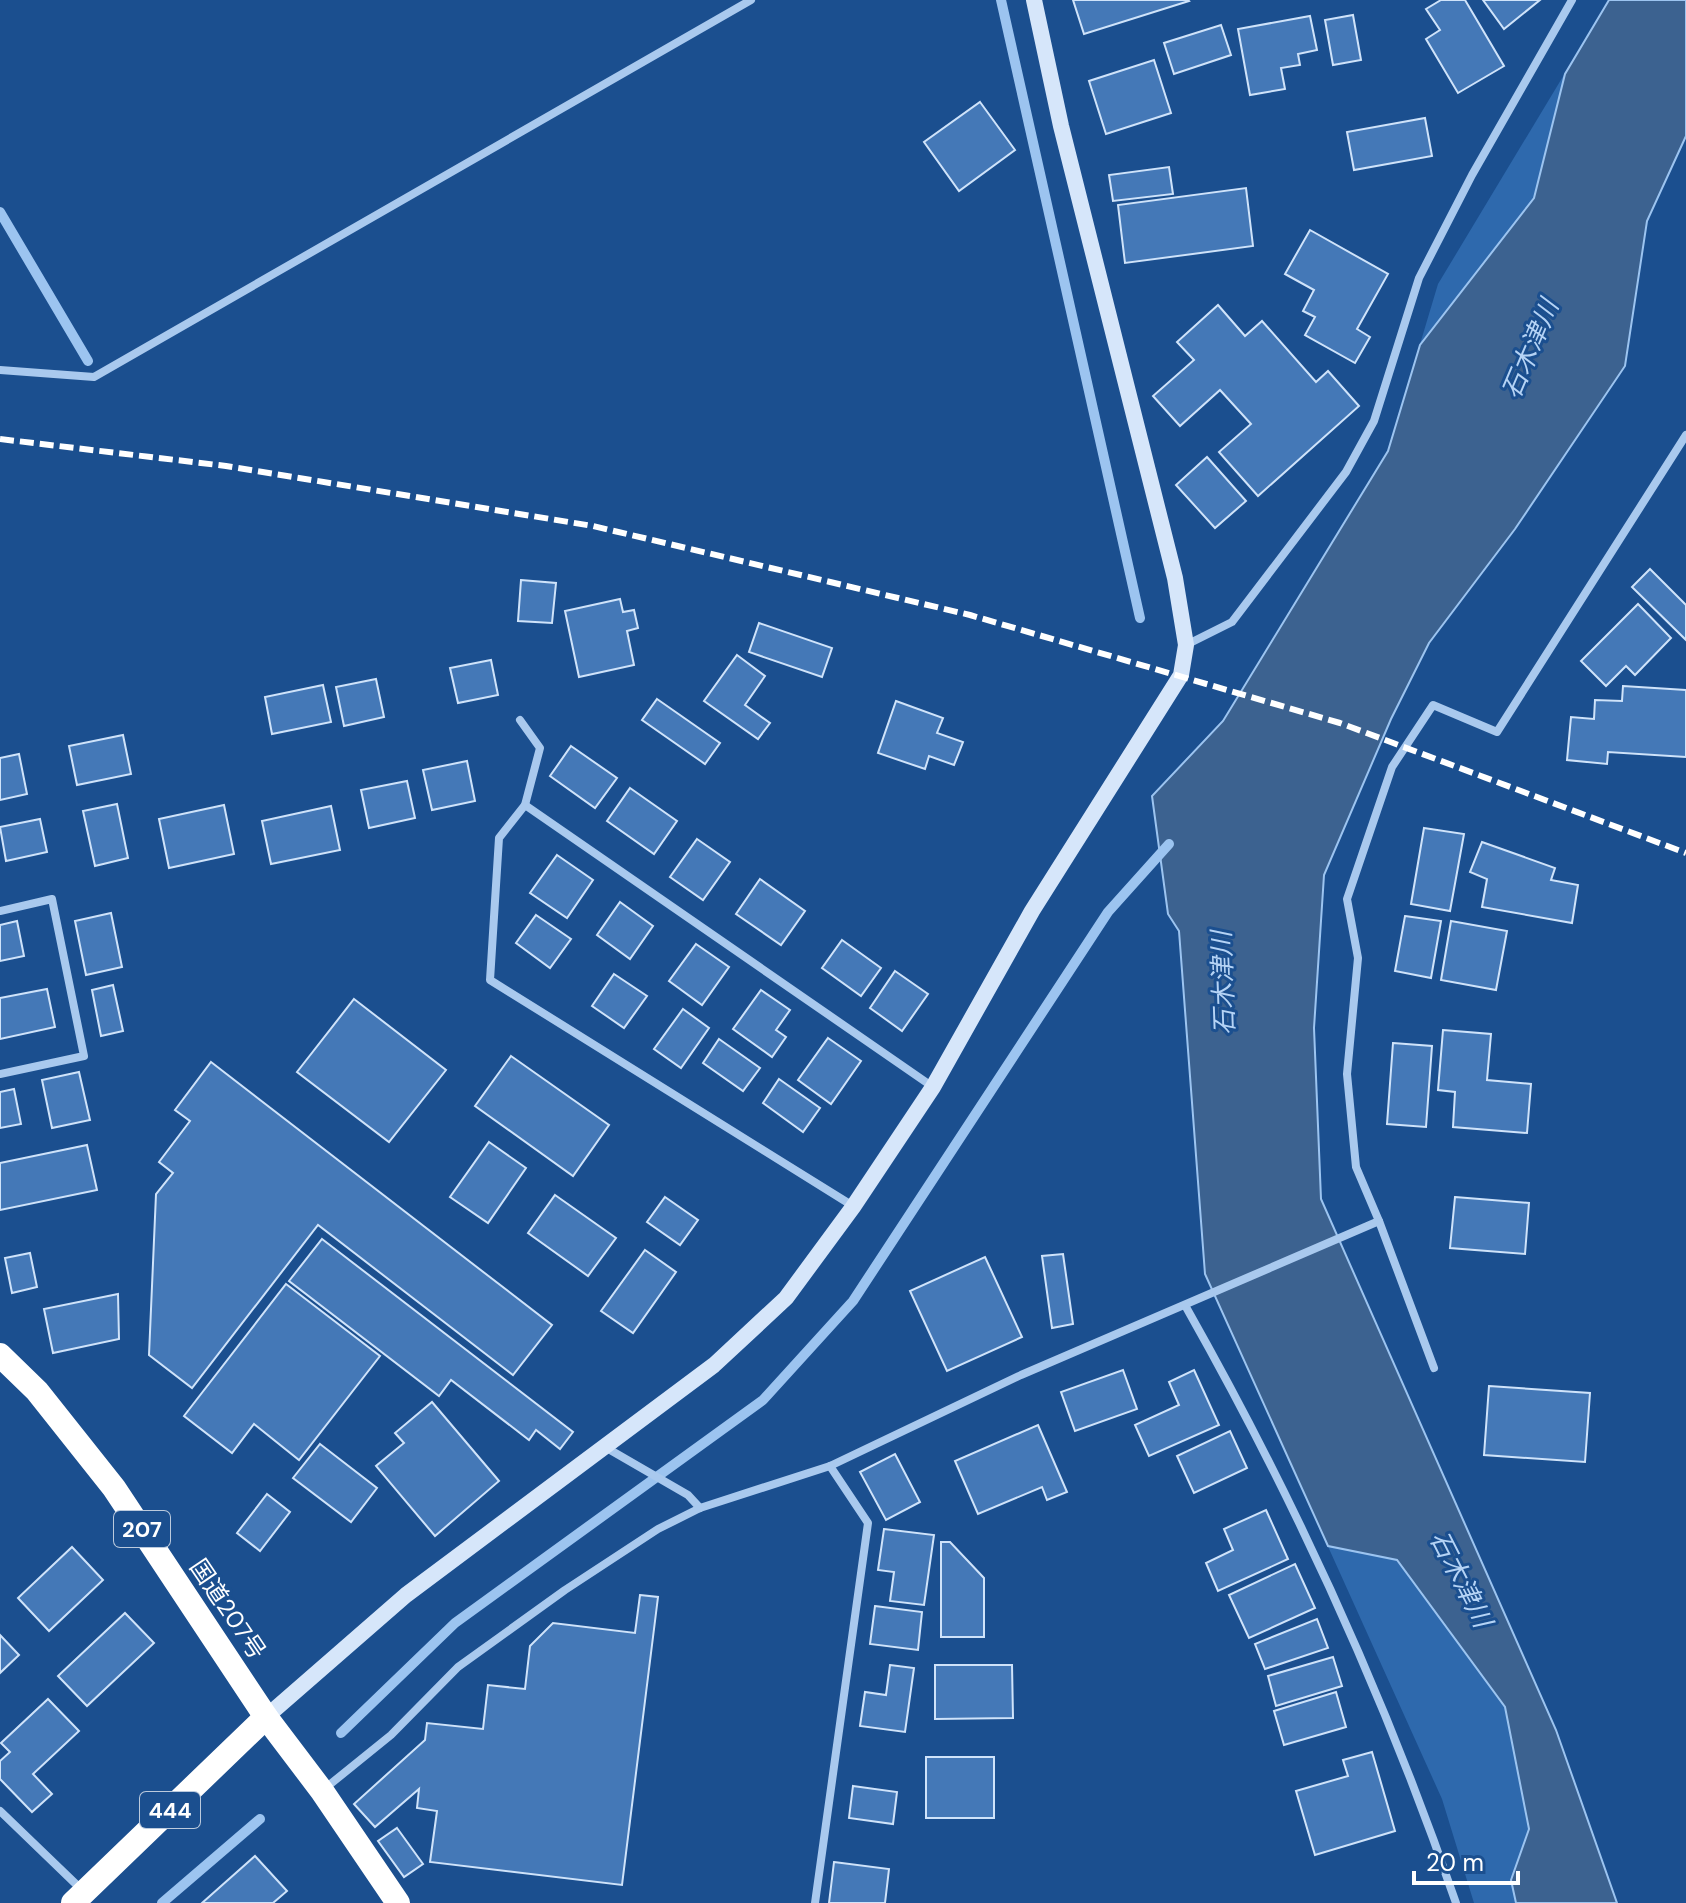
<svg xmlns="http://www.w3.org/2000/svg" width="1686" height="1903" viewBox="0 0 1686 1903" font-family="'DM Sans','Noto Sans JP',sans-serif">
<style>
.green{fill:#2e69ad}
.water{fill:#3c6290;stroke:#9cc4f0;stroke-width:2}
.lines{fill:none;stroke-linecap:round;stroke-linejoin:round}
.stream{stroke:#9cc4f0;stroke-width:10}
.building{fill:#4478b7;stroke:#cfe3fa;stroke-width:2}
.street{stroke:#a9c9ee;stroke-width:8}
.secondary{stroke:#d6e6fa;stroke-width:16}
.highway{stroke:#fff;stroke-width:24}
.rail{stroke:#fff;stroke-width:6;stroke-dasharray:14 6;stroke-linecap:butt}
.labels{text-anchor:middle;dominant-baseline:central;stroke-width:6;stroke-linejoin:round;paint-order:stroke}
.shield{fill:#1b4f8f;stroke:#bbcadd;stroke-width:2}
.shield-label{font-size:22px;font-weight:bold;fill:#fff}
.street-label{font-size:24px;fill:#fff;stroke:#1b4f8f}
.water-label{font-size:26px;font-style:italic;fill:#b5d3f5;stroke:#1b4f8f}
</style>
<rect width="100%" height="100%" fill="#1b4f8f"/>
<g class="green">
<polygon points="1609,0 1497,308 1248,732 1152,796 1223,721 1388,451 1438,284"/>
<polygon points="1205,1274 1505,1707 1563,1903 1474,1903 1442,1799"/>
</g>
<polygon class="water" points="1609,0 1686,0 1686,136 1647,221 1625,366 1515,529 1429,643 1391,719 1324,875 1314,1028 1321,1199 1556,1730 1617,1903 1516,1903 1511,1880 1529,1829 1505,1707 1397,1560 1328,1546 1205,1274 1179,931 1168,914 1152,796 1223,721 1388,451 1420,345 1534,198 1565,74"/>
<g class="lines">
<g class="stream">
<polyline points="1001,0 1140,618"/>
<polyline points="0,212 88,361"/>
<polyline points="341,1733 455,1623 763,1400 853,1301 1108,912 1169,844"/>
<polyline points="162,1903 260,1819"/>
</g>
</g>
<g class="building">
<polygon points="1073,0 1188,0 1189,1 1084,34"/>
<polygon points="1441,0 1465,0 1504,66 1458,93 1426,39 1440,30 1426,9"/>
<polygon points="1483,0 1540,0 1504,29"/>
<polygon points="1353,15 1361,60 1333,65 1325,20"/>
<polygon points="1310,16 1317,50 1298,54 1300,65 1281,68 1285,89 1250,95 1238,29"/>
<polygon points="1221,25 1231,55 1174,74 1164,43"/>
<polygon points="1154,60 1171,113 1106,134 1089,81"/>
<polygon points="980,102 1015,150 959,191 924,142"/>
<polygon points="1425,118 1432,156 1354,170 1347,132"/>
<polygon points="1169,167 1173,194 1113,201 1109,175"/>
<polygon points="1246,188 1253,246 1125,263 1118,205"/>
<polygon points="1310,230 1388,274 1357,329 1370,337 1355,363 1305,335 1315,317 1303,311 1314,290 1285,274"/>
<polygon points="1218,305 1245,336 1262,321 1316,382 1328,371 1359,406 1258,496 1219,452 1251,424 1220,390 1180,426 1153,396 1194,360 1177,342"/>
<polygon points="1207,457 1246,501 1215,528 1176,485"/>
<polygon points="1650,569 1686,605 1686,640 1632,587"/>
<polygon points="521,580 556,583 552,623 518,621"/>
<polygon points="620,599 623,612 634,610 638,628 627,631 634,665 579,677 565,611"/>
<polygon points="1638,604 1671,638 1635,675 1626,666 1606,686 1581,661"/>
<polygon points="759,623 832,648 822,677 749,652"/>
<polygon points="737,655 765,676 745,705 770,723 758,739 704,701"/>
<polygon points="491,660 498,695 458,703 450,668"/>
<polygon points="376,679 384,717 344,726 336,687"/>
<polygon points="323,685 331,722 272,734 265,697"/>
<polygon points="1623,686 1686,690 1686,757 1608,752 1607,764 1567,760 1571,717 1594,719 1595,700 1622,701"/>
<polygon points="657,699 720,743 705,764 642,720"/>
<polygon points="896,701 943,718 937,733 963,742 954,765 929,756 925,769 878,753"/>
<polygon points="123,735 131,774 77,785 69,746"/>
<polygon points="571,746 617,778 595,808 550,776"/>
<polygon points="19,754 27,794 0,800 0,758"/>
<polygon points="467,761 475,801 432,810 423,770"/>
<polygon points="407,781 415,818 369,828 361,790"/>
<polygon points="630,788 677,821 654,854 607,821"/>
<polygon points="117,804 128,858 95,866 83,811"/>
<polygon points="224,805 234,854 169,868 159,819"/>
<polygon points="331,806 340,850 271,864 262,821"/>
<polygon points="40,819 47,852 6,861 0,827"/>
<polygon points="1424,828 1464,834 1450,911 1411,904"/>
<polygon points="697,839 730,862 703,900 670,877"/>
<polygon points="1482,842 1555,868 1551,880 1578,885 1572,923 1482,907 1487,879 1470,872"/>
<polygon points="557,855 593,880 567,918 530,893"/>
<polygon points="760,879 805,911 781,945 736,914"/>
<polygon points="620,902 653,926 630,959 597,935"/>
<polygon points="111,913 122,967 86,975 75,921"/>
<polygon points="536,915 571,939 550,968 516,943"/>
<polygon points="1405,916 1441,921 1431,978 1395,971"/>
<polygon points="17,921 24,956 0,961 0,925"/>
<polygon points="1451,921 1507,931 1496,990 1441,980"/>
<polygon points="842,940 881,968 861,996 822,968"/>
<polygon points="696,944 729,967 702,1005 669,981"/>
<polygon points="895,971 928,994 902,1031 870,1008"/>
<polygon points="614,974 647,996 624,1028 592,1006"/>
<polygon points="113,985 123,1031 101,1036 92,990"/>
<polygon points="47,989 55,1027 0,1039 0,998"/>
<polygon points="761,990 790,1010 776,1030 786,1037 772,1057 733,1029"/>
<polygon points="354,999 446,1070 389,1142 297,1072"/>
<polygon points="683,1009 709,1028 681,1068 654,1049"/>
<polygon points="1443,1030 1491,1034 1487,1080 1531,1084 1527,1133 1453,1127 1455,1092 1438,1090"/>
<polygon points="828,1038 861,1061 831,1104 798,1080"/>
<polygon points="719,1039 760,1068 743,1091 703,1063"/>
<polygon points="1393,1043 1432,1046 1426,1127 1387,1124"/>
<polygon points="511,1056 609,1125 573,1176 475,1106"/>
<polygon points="211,1062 552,1325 513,1375 318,1225 192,1388 149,1355 156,1194 173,1173 159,1162 190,1121 175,1110"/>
<polygon points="79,1072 90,1120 52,1128 42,1080"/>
<polygon points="779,1079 820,1108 803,1132 763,1103"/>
<polygon points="14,1089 21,1124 0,1128 0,1092"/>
<polygon points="489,1142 526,1168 488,1223 450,1197"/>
<polygon points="87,1145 97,1190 0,1210 0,1163"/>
<polygon points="555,1195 616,1238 588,1276 528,1233"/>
<polygon points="665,1197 698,1220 680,1245 647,1222"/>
<polygon points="1455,1197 1529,1203 1525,1254 1450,1248"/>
<polygon points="322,1239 573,1432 560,1449 536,1430 529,1440 451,1380 439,1396 289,1281"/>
<polygon points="645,1250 676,1272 633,1333 601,1311"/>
<polygon points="30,1253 37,1287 12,1293 5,1258"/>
<polygon points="1063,1254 1073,1324 1052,1328 1042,1256"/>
<polygon points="985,1257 1022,1337 947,1371 910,1291"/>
<polygon points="286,1284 380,1356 299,1460 254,1424 232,1453 184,1416"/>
<polygon points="118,1294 119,1339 53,1353 44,1309"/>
<polygon points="1123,1370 1137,1409 1075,1431 1061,1392"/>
<polygon points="1194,1370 1219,1425 1149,1456 1135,1425 1179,1405 1169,1382"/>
<polygon points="1489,1386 1590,1393 1585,1462 1484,1455"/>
<polygon points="432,1402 499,1481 435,1536 376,1466 404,1443 395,1433"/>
<polygon points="1038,1425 1067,1492 1047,1500 1042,1487 978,1514 955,1461"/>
<polygon points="1230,1431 1247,1468 1194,1493 1177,1456"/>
<polygon points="320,1444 377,1488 351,1522 293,1478"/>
<polygon points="895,1454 920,1502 886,1520 860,1472"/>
<polygon points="267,1494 290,1512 260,1551 237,1533"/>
<polygon points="1266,1510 1288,1559 1218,1591 1206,1563 1233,1550 1224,1529"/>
<polygon points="884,1529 934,1535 924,1605 890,1601 894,1572 878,1570"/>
<polygon points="941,1542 950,1542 984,1578 984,1637 941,1637"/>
<polygon points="72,1547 103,1580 49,1631 18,1598"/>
<polygon points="1295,1564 1315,1608 1249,1638 1229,1595"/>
<polygon points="640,1595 658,1597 622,1885 430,1862 437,1811 417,1808 419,1789 375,1827 354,1804 425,1740 427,1723 483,1729 488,1685 525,1689 530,1646 553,1623 635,1633"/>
<polygon points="875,1606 922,1612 918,1650 870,1644"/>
<polygon points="125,1613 154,1643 87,1706 58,1676"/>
<polygon points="1317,1619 1328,1648 1265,1669 1255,1644"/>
<polygon points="0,1635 19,1655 0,1673"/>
<polygon points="1333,1657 1342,1686 1276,1706 1268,1676"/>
<polygon points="890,1665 914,1668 905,1732 860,1726 865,1692 886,1695"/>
<polygon points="935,1665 1012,1665 1013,1718 935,1719"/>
<polygon points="1336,1692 1346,1727 1284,1745 1274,1711"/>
<polygon points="48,1699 79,1731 33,1774 52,1794 32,1812 0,1779 0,1761 10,1752 1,1743"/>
<polygon points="1372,1752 1395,1831 1315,1855 1296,1791 1348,1776 1343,1760"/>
<rect x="926" y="1757" width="68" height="61"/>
<polygon points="853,1786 897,1792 893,1824 849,1818"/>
<polygon points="397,1828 423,1864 404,1877 378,1841"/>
<polygon points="255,1856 287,1891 273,1903 202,1903"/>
<polygon points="834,1862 889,1869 885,1903 829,1903"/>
</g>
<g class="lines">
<g class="street">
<polyline points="0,370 94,377 751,0"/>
<polyline points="1186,645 1232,622 1346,472 1374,421 1419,278 1472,175 1572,0"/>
<polyline points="520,720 540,748 525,805 499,838 490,980 853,1206"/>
<polyline points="525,805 933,1087"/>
<polyline points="0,911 52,899 84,1056 0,1074"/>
<polyline points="1379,1221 1434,1368"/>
<path d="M 1186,1307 C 1293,1496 1385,1697 1456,1903"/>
<polyline points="605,1447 688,1495 700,1508"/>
<polyline points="323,1790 391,1735 458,1667 565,1590 658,1529 700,1508 830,1466 1021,1375 1379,1221 1356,1167 1347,1074 1358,958 1347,899 1392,767 1433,705 1497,732 1686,435"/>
<polyline points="0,1811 81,1889"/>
<polyline points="815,1903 868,1523 830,1466"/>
</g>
<polyline class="secondary" points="266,1717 406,1595 714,1365 786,1298 853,1207 933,1087 1032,911 1181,675 1186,645 1175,578 1061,126 1034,0"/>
<g class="highway">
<polyline points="0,1355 37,1391 114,1488 266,1717 322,1791 398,1903"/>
<polyline points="73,1903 266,1717"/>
</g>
<polyline class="rail" points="0,439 226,466 593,526 970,615 1340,723 1686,853"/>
</g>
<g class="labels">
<g class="shield">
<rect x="114" y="1511" width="56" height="36" rx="6"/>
<rect x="140" y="1792" width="60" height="36" rx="6"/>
</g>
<g class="shield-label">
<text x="142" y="1529">207</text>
<text x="170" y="1810">444</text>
</g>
<g class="street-label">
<text transform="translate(228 1609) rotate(56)">国道207号</text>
</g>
<g class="water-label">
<text transform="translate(1530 349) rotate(-67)">石木津川</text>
<text transform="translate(1223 983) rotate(-92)">石木津川</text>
<text transform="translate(1461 1579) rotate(63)">石木津川</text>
</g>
</g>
<path d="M1414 1871v12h104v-12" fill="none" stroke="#ffffff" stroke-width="4"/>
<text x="1426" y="1871" font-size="24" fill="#ffffff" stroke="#1b4f8f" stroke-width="6" paint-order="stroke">20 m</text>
</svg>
